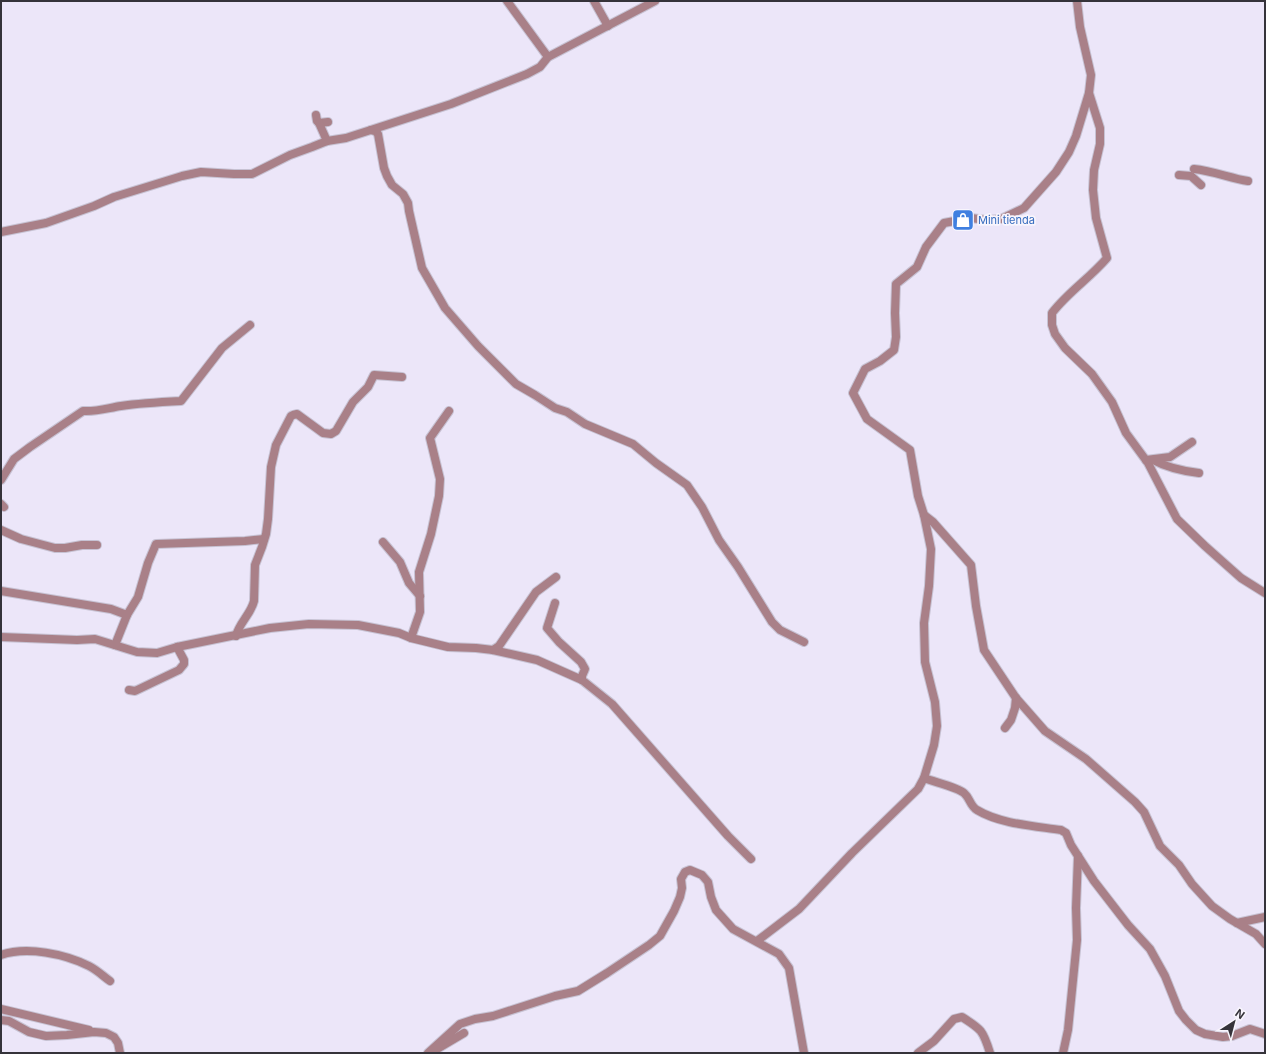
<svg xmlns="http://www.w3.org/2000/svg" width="1266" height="1054" viewBox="0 0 1266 1054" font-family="Inter,sans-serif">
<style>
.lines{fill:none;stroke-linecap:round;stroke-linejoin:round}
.minor-casing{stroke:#c7c2d3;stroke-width:10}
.minor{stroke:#a98088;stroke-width:8}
.labels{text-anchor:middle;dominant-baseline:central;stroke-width:3.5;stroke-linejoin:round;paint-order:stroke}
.shop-label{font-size:11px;fill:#366cbe;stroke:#f8f5fd;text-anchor:start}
</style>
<rect width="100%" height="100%" fill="#ece6f9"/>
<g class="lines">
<g class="minor-casing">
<g id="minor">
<polyline points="507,1 548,57"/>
<polyline points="594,1 608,26"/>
<path d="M 1089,93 L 1100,128 L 1100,144 L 1094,170 L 1093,190 L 1096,218 L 1107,258 C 1090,278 1068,292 1052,313 L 1052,325 L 1055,334 L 1065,348 L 1092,374 L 1112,402 L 1126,433 L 1148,463 L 1177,519 L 1205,546 L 1241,578 L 1265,593"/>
<polyline points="316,115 317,121 319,123 328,122"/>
<polyline points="319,123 327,141"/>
<polyline points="371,130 375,131 378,134 384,168 387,176 392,185 403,194 408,203 409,211 422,268 445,308 478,346 516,384 535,395 555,408 567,412 585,424 633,444 656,463 687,485 702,507 719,540 738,567 772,622 780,630 804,642"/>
<path d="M 1194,169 C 1213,171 1230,178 1248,181"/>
<polyline points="1179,175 1191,176 1201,185"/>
<polyline points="1,232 46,223 94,206 114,197 182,176 201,172 234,174 252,174 290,155 312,147 327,141 346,138 451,104 527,74 540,67 548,57 655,1"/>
<polyline points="1146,460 1170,457 1192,442"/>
<path d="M 1153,460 C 1168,468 1182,471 1199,473"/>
<path d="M 1,480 L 14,459 L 30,447 L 83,411 C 96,412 108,408 121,406 C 141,403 161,402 181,401 L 222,348 L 250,325"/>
<polyline points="1,504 4,507"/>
<polyline points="924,515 933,522 971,565 976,606 984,650 1016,698 1045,731 1086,759 1135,802 1144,812 1160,846 1179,865 1192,884 1212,906 1230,919 1256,934 1265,944"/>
<polyline points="1,530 21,539 55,548 65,548 82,545 97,545"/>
<polyline points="383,542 400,562 409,583 420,596"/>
<polyline points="1,591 111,609 127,615"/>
<polyline points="555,603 547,628 559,642 581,662 585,669 582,676 582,680"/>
<path d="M 236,636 C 239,623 251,614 254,601 L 255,565 L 262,547 L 266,534 L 268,519 L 271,467 L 276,445 L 291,416 L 293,415 L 297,414 L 323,433 L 331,434 L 336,431 L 353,402 L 368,387 L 374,375 L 402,377"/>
<polyline points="1,637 77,640 95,639 137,652 157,653 177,647 270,628 309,624 358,625 399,633 411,638 448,647 476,648 493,650 537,660 582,680 612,704 728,836 751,859"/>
<polyline points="411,638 420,612 419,572 431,534 439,496 440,479 430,438 449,411"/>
<polyline points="115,645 127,615 138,597 148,563 156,544 245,541 264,539"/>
<polyline points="493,650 499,646 536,592 556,577"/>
<polyline points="129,690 135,691 179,670 184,664 184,660 177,647"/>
<polyline points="1005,728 1011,720 1015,708 1016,698"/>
<path d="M 924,778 C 934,782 957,787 964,793 C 970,798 970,806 977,810 C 1000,824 1035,826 1061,830 L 1066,833 L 1071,845 L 1094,881 L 1128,925 L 1150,949 L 1165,976 L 1179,1011 L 1186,1020 L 1196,1030 L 1205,1034 L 1223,1037 L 1232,1036 L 1250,1029 L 1265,1034"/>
<polyline points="1237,923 1265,917"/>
<polyline points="757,941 799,909 852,853 918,789 924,778 934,745 937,726 935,702 925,662 924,623 929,586 931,549 924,515 918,496 910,450 867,419 853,393 865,369 880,361 894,350 896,337 895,313 896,284 917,267 926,247 944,223 971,218 986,220 1001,219 1024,208 1056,172 1069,152 1076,136 1089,93 1091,75 1080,27 1077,1"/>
<path d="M 1,955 C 27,946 65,954 89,966 C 97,970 103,976 110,981"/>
<polyline points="1,1009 89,1030"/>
<polyline points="1,1020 9,1021 29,1032 46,1036 67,1035 94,1032 106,1033 114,1037 118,1043 120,1053"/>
<polyline points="437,1049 464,1033"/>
<polyline points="428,1053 460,1024 475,1019 493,1016 555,996 578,991 607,973 649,945 660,936 674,911 680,897 682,888 681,879 685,872 690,870 702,875 708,882 711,897 716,910 733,929 779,954 789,968 804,1053"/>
<path d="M 918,1053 L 934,1041 L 954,1019 L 962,1017 C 981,1029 983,1030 990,1053"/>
<polyline points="1063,1053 1068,1030 1077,940 1076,908 1078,856"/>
</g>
</g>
<use href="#minor" class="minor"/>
</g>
<defs>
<g id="shop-square" transform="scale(1.15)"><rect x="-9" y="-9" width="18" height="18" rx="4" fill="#3f7fe0" stroke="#f8f5fd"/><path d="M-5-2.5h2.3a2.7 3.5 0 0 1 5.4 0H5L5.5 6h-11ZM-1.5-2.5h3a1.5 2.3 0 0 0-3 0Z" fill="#fff"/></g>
</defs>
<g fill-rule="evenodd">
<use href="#shop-square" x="963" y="220"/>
</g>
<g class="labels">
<g class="shop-label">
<text x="978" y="220">Mini tienda</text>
</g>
</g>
<rect width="1266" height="1054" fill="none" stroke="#35333a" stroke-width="4"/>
<g transform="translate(1234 1022) rotate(36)" stroke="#f8f5fd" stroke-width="3" paint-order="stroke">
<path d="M0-3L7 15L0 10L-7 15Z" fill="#35333a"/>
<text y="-6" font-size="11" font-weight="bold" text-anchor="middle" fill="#35333a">N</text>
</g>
</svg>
